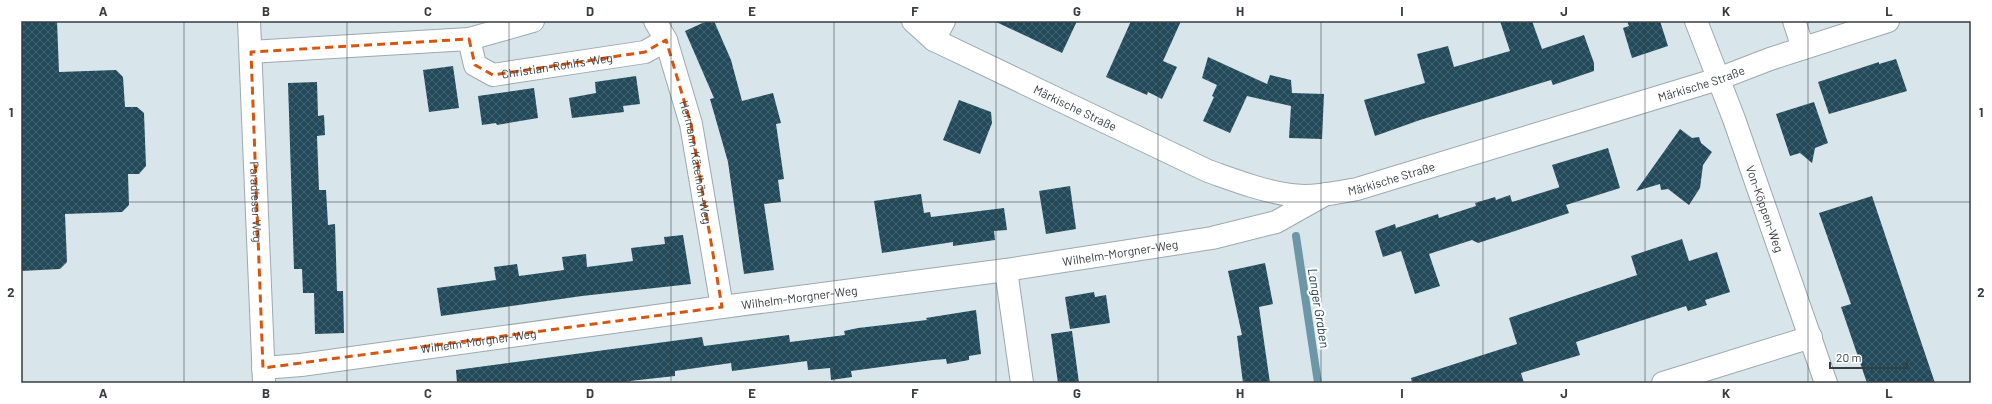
<svg xmlns="http://www.w3.org/2000/svg" width="1992" height="404" viewBox="0 0 1992 404" font-family="Barlow,sans-serif">
<style>
.lines{fill:none;stroke-linecap:round;stroke-linejoin:round}
.stream{stroke:#6d96a7;stroke-width:8}
.building{fill:url(#building-cross-hatch)}
.minor-casing{stroke:#9ca9af;stroke-width:24}
.minor{stroke:#fff;stroke-width:22}
.marked{fill:none;stroke:#d65611;stroke-width:3;stroke-dasharray:8 5;stroke-linejoin:round}
.grid{fill:none;stroke:#373d3f;stroke-width:1;stroke-opacity:0.55}
.labels{text-anchor:middle;dominant-baseline:central;stroke-width:4;stroke-linejoin:round;paint-order:stroke}
.street-label{font-size:12px;fill:#373d3f;stroke:#fff}
.water-label{font-size:13px;font-style:italic;fill:#123745;stroke:#fff}
.neatline{fill:none;stroke:#373d3f;stroke-width:1.5}
.grid-label{font-size:13px;text-anchor:middle;font-weight:bold;fill:#373d3f}
</style>
<defs>
<pattern id="building-cross-hatch" width="8" height="8" patternUnits="userSpaceOnUse"><rect width="8" height="8" fill="#234a5a"/><path d="M0 0l8 8M0 8l8-8" fill="none" stroke="#43636f"/></pattern>
</defs>
<rect width="100%" height="100%" fill="#d8e6ec"/>
<g class="lines">
<polyline class="stream" points="1296,236 1318,383"/>
</g>
<g class="building">
<polygon points="21,21 57,21 59,72 116,70 123,77 125,107 137,107 144,113 146,166 139,174 128,174 129,205 122,212 65,214 67,262 60,269 21,271"/>
<polygon points="707,21 714,21 731,60 742,101 773,93 781,123 776,124 784,179 778,180 781,202 764,204 774,270 744,274 728,162 710,99 714,98 685,31"/>
<polygon points="994,21 1077,21 1062,53"/>
<polygon points="1131,21 1181,21 1163,61 1177,67 1162,99 1148,92 1147,95 1106,77"/>
<polygon points="1500,21 1532,21 1542,49 1584,35 1594,63 1594,71 1553,85 1551,80 1420,120 1375,136 1364,100 1425,83 1417,54 1448,46 1454,67 1510,51"/>
<polygon points="1627,21 1660,21 1668,46 1632,58 1623,28 1629,26"/>
<polygon points="1208,57 1267,84 1270,75 1291,80 1292,93 1324,94 1322,139 1289,138 1291,106 1247,96 1230,133 1203,121 1214,97 1212,96 1217,85 1202,78"/>
<polygon points="1896,59 1907,91 1829,114 1818,82 1879,62 1879,64"/>
<polygon points="453,66 459,108 429,112 423,70"/>
<polygon points="636,76 640,104 623,106 624,112 572,118 569,98 596,93 595,82"/>
<polygon points="317,82 318,116 324,115 325,135 317,136 319,190 326,190 328,225 335,224 337,291 343,291 344,333 315,334 314,293 303,293 302,269 294,269 288,83"/>
<polygon points="534,88 538,118 497,125 496,123 482,125 478,96"/>
<polygon points="959,100 991,112 992,123 980,154 943,140"/>
<polygon points="1814,102 1828,143 1815,148 1812,163 1800,153 1790,156 1776,114"/>
<polygon points="1680,129 1692,138 1699,137 1701,143 1712,152 1703,165 1700,188 1689,205 1668,189 1661,190 1660,184 1636,191"/>
<polygon points="1608,148 1620,188 1566,205 1569,213 1515,231 1478,243 1472,240 1429,254 1440,286 1415,294 1401,251 1383,257 1375,231 1395,224 1396,228 1438,214 1439,218 1476,206 1475,203 1495,197 1496,200 1510,195 1512,202 1560,187 1561,192 1552,165"/>
<polygon points="1070,186 1076,229 1046,234 1039,191"/>
<polygon points="921,194 924,213 930,212 931,217 1004,208 1007,230 994,231 995,240 953,246 953,242 882,253 874,201"/>
<polygon points="1872,196 1914,321 1935,383 1867,383 1841,307 1851,304 1819,213"/>
<polygon points="683,235 691,284 582,296 441,316 437,288 496,280 494,267 517,264 519,276 564,270 562,257 586,254 587,267 633,261 631,248 665,244 664,237"/>
<polygon points="1682,239 1689,261 1717,252 1730,292 1705,300 1707,305 1688,311 1686,306 1576,342 1580,355 1521,373 1524,383 1412,383 1411,378 1517,344 1509,318 1637,275 1631,256"/>
<polygon points="1265,263 1273,304 1259,307 1270,383 1243,383 1237,336 1242,335 1228,271"/>
<polygon points="1094,292 1095,297 1106,295 1110,323 1070,329 1065,297"/>
<polygon points="976,310 981,354 969,356 969,360 947,364 946,359 933,360 851,371 852,377 831,380 830,368 808,370 807,361 732,371 731,363 675,371 675,376 630,381 630,383 457,383 456,370 702,337 704,346 789,335 790,342 845,335 844,331 858,328 927,320 926,318"/>
<polygon points="1072,331 1079,383 1058,383 1051,334"/>
</g>
<g class="lines">
<g class="minor-casing">
<g id="minor">
<path id="s1" d="M 249,21 L 264,382"/>
<path id="s2" d="M 655,21 L 666,40 L 691,124 L 722,307"/>
<path id="s3" d="M 913,21 L 934,40 L 1208,171 C 1234,180 1262,191 1290,195 C 1312,198 1335,193 1357,189 L 1718,79 L 1770,59 L 1888,21"/>
<path id="s4" d="M 1696,21 L 1734,119 L 1826,383"/>
<polyline points="1794,21 1803,48"/>
<path id="s5" d="M 469,39 L 475,65 L 493,75 L 645,52 L 666,40"/>
<polyline points="934,40 944,21"/>
<polyline points="251,52 469,39 533,21"/>
<polyline points="1006,270 1022,383"/>
<path id="s6" d="M 263,368 L 301,365 L 722,307 L 1006,270 L 1212,238 L 1276,222 L 1326,194"/>
<polyline points="1663,383 1811,337"/>
</g>
</g>
<use href="#minor" class="minor"/>
</g>
<path class="marked" d="M 469,39 L 475,65 L 493,75 L 645,52 L 666,40 L 691,124 L 722,307 L 263,368 L 251,52 Z"/>
<path class="grid" d="M 184,21 L 184,383M 347,21 L 347,383M 509,21 L 509,383M 671,21 L 671,383M 834,21 L 834,383M 996,21 L 996,383M 1158,21 L 1158,383M 1321,21 L 1321,383M 1483,21 L 1483,383M 1645,21 L 1645,383M 1808,21 L 1808,383M 21,202 L 1971,202"/>
<g class="labels">
<g class="street-label">
<text stroke="none"><textPath href="#s5" startOffset="112">Christian-Rohlfs-Weg</textPath></text>
<text stroke="none"><textPath href="#s3" startOffset="845">Märkische Straße</textPath></text>
<text stroke="none"><textPath href="#s3" startOffset="185">Märkische Straße</textPath></text>
<text stroke="none"><textPath href="#s2" startOffset="148">Hermann-Kätelhön-Weg</textPath></text>
<text stroke="none"><textPath href="#s3" startOffset="521">Märkische Straße</textPath></text>
<text stroke="none"><textPath href="#s1" startOffset="181">Paradieser Weg</textPath></text>
<text stroke="none"><textPath href="#s4" startOffset="200">Von-Köppen-Weg</textPath></text>
<text stroke="none"><textPath href="#s6" startOffset="865">Wilhelm-Morgner-Weg</textPath></text>
<text stroke="none"><textPath href="#s6" startOffset="541">Wilhelm-Morgner-Weg</textPath></text>
<text stroke="none"><textPath href="#s6" startOffset="217">Wilhelm-Morgner-Weg</textPath></text>
</g>
<g class="water-label">
<text transform="translate(1319 308) rotate(81)">Langer Graben</text>
</g>
</g>
<rect width="1992" height="404" fill="none" stroke="#ffffff" stroke-width="44"/>
<path d="M1830 362v6h77v-6" fill="none" stroke="#373d3f" stroke-width="2"/>
<text x="1836" y="362" font-size="12" fill="#373d3f" stroke="#ffffff" stroke-width="3" paint-order="stroke">20 m</text>
<rect x="22" y="22" width="1948" height="360" class="neatline"/>
<g class="grid-label">
<text x="103" y="16">A</text>
<text x="266" y="16">B</text>
<text x="428" y="16">C</text>
<text x="590" y="16">D</text>
<text x="752" y="16">E</text>
<text x="915" y="16">F</text>
<text x="1077" y="16">G</text>
<text x="1240" y="16">H</text>
<text x="1402" y="16">I</text>
<text x="1564" y="16">J</text>
<text x="1726" y="16">K</text>
<text x="1889" y="16">L</text>
<text x="11" y="117">1</text>
<text x="1981" y="117">1</text>
<text x="11" y="297">2</text>
<text x="1981" y="297">2</text>
<text x="103" y="398">A</text>
<text x="266" y="398">B</text>
<text x="428" y="398">C</text>
<text x="590" y="398">D</text>
<text x="752" y="398">E</text>
<text x="915" y="398">F</text>
<text x="1077" y="398">G</text>
<text x="1240" y="398">H</text>
<text x="1402" y="398">I</text>
<text x="1564" y="398">J</text>
<text x="1726" y="398">K</text>
<text x="1889" y="398">L</text>
</g>
</svg>
